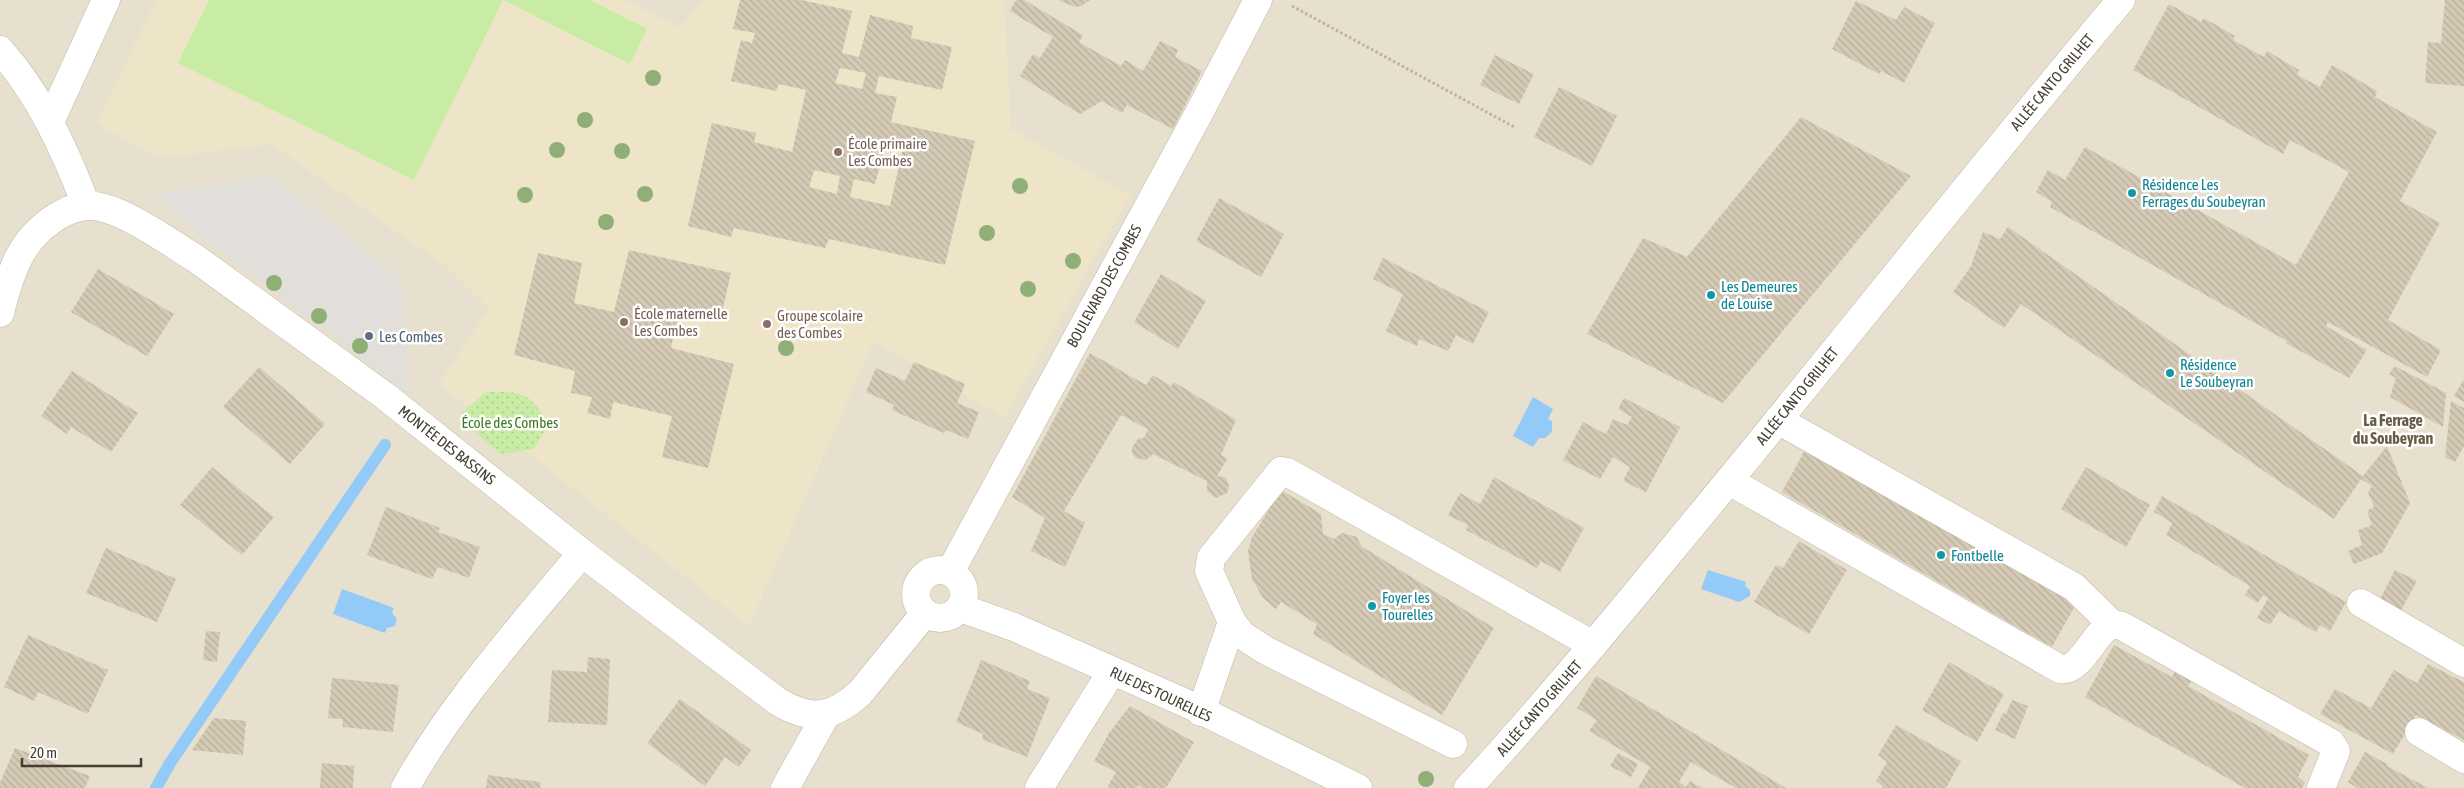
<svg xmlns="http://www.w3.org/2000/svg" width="2464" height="788" viewBox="0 0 2464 788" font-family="'Asap Condensed',sans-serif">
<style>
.residential{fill:#e7e0ce}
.education{fill:#eee5c8}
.green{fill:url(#green-dots)}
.pitch{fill:#c8eca4}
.parking{fill:#e2dfda}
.water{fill:#94caf8}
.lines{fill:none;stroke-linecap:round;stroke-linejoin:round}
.stream{stroke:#94caf8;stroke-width:12}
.building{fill:url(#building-back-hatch);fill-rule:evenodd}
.minor-casing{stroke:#c1b9a5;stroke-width:29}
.path{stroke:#c2b392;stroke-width:3;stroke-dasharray:2.5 2.5;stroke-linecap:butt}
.minor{stroke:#fff;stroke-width:28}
.tree{fill:#8faf76}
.education-dot{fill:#8d6e63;stroke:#fff;stroke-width:2}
.culture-dot{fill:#0f9aa8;stroke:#fff;stroke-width:2}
.service-dot{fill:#5c6f8a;stroke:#fff;stroke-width:2}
.labels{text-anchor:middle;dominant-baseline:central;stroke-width:5;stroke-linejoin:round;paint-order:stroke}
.street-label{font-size:15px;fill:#443d31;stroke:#fff}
.education-label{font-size:15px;fill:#785e54;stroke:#fff;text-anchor:start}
.culture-label{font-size:15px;fill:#0d838f;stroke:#fff;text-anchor:start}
.service-label{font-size:15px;fill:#4e5e75;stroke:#fff;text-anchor:start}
.park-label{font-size:15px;fill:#3d7b1f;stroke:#fff}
.neighbourhood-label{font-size:16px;font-weight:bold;fill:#685c47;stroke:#fff}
</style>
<defs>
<pattern id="green-dots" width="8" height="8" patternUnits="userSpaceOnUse" patternTransform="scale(1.25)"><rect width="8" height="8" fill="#c8eca4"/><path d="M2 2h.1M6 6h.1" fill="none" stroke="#adcb8e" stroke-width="1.8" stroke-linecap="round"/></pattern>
<pattern id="building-back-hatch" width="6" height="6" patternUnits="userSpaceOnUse" patternTransform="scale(1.25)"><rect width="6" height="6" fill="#d4cab5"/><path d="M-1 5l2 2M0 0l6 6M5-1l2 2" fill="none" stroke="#b7ae9c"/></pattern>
</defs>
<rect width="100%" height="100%" fill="#f3eee0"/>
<rect class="residential" x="0" y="0" width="2464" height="788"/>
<polygon class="education" points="156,0 625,0 680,28 703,0 1004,0 1011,129 1130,195 1004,418 874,341 749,626 439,384 489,308 447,267 272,144 160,158 97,124"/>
<path class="green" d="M 486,392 C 526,392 525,390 549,423 L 534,449 L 501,454 L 482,439 L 462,413 Z"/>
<polygon class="pitch" points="209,0 590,0 647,29 630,64 503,0 414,180 178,63"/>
<polygon class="parking" points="272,175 401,279 409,394 202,237 154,194"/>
<g class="water">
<polygon points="1533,397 1553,409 1548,419 1552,421 1552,432 1545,438 1539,438 1533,447 1513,436"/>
<polygon points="1708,570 1746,582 1745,586 1750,590 1750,596 1739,602 1701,589"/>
<polygon points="342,589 394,608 392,613 397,619 395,626 387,628 385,633 333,614"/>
</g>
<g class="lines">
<polyline class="stream" points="156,788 170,763 385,445"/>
</g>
<g class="building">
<path d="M 740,0 L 801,0 L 852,11 L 842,53 L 859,57 L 870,15 L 913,26 L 911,38 L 952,47 L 942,90 L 879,76 L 875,93 L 897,97 L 891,122 L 975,141 L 945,265 L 829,239 L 825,248 L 734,228 L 731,237 L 688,226 L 712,123 L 756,133 L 754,142 L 792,152 L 806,90 L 779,84 L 776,91 L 731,81 L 741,40 L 752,43 L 755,33 L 733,29 ZM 840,68 L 866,73 L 862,89 L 835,83 ZM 886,145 L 903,148 L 890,206 L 850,197 L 854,179 L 875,184 ZM 814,170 L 840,176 L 837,194 L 809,187 Z"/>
<polygon points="1016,0 1024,0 1083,35 1079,42 1121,66 1125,60 1143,71 1160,41 1178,50 1175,57 1202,71 1173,129 1127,105 1122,113 1102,101 1080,114 1020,76 1033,54 1040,58 1053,37 1010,11"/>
<polygon points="1058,0 1090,0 1081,6 1075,7"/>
<polygon points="2445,0 2464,0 2464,86 2425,83 2428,42 2441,43"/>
<polygon points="1856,1 1896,20 1904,7 1935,23 1904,83 1881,71 1879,74 1832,49"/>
<polygon points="2169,4 2201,22 2204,18 2235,36 2233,40 2264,57 2267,51 2299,70 2297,75 2320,87 2332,65 2377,91 2375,97 2437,132 2400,201 2440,223 2388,320 2441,350 2427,377 2328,322 2326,326 2367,350 2349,378 2286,343 2287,341 2050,207 2052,202 2036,192 2048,170 2065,180 2085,147 2296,265 2349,172 2290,140 2283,154 2133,70"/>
<polygon points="1495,55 1534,74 1519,104 1480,85"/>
<polygon points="1559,87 1617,116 1592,166 1534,137"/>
<polygon points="1801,117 1911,176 1723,403 1587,334 1643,238 1687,257"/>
<polygon points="1219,198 1284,234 1261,277 1196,241"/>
<polygon points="2008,227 2363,476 2387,446 2410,503 2382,553 2354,564 2348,551 2362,545 2358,530 2372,525 2367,511 2374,507 2368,492 2372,486 2361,479 2334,519 2021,304 2004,328 1953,292 1971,266 1983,232 2000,239"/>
<polygon points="629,250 731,273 721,317 680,308 671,348 734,364 708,468 662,457 672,416 613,402 610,419 587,413 592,397 571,393 575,371 514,355 538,253 582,263 574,303 614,312"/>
<polygon points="1383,258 1489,312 1473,344 1456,335 1448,351 1419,339 1417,346 1386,331 1403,294 1373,279"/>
<polygon points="98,269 174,314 147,356 71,312"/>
<polygon points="1161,274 1206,301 1178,349 1134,322"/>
<polygon points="1090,353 1146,385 1153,375 1171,386 1174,382 1236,420 1221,455 1227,459 1217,476 1225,477 1229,485 1227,493 1216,498 1207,491 1207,481 1153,454 1146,460 1136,458 1132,453 1132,447 1139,438 1144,438 1148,429 1121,415 1064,511 1085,523 1065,567 1031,551 1045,518 1012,497"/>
<polygon points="914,362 965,384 957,403 979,412 968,439 946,430 944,433 892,410 894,405 866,392 876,368 905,381"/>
<polygon points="2395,366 2446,393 2443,427 2390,397 2396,378 2389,374"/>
<polygon points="259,367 325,424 290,464 223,407"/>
<polygon points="72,371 138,413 111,452 71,427 67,434 41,416"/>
<polygon points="2464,379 2464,402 2454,396"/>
<polygon points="1624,398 1680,427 1646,492 1623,481 1630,467 1613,457 1600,479 1563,460 1583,422 1606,434 1613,419 1627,425 1632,417 1618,409"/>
<polygon points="2451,401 2464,408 2464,446 2455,462 2445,457"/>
<polygon points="1805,450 2076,604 2052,647 1782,492"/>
<polygon points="212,467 274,517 242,555 180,505"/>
<polygon points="2086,467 2150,505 2126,547 2061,509"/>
<polygon points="1494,477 1584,528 1560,572 1541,561 1537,568 1466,530 1468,525 1448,515 1460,493 1480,504"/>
<polygon points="1281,490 1321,514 1323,534 1334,539 1342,533 1357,537 1361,546 1494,628 1442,715 1313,634 1317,624 1281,602 1276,609 1263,598 1252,579 1248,551 1252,537"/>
<polygon points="2162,496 2346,602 2330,631 2320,625 2316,632 2279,611 2270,625 2257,618 2268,598 2263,595 2258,603 2245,595 2250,586 2166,535 2172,523 2154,512"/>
<polygon points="386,507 440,528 438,532 480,547 469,578 438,567 432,579 367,555"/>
<polygon points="1799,541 1847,570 1809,634 1754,602 1776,565 1783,568"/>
<polygon points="106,548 176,579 157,622 86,593"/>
<polygon points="2395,570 2417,581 2399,614 2378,603"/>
<polygon points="206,631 220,632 217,662 203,660"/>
<polygon points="28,635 108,670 88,714 38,692 34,701 4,687"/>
<polygon points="2114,645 2172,677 2176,669 2193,679 2188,686 2309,755 2298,777 2305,783 2302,788 2245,788 2085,697"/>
<polygon points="588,657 610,659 607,725 548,722 552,670 587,672"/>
<polygon points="981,660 1030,681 1027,689 1050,698 1027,757 982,739 983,734 956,722"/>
<polygon points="1949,662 2004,694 1977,742 1922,710"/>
<polygon points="2428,664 2464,682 2464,740 2416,715 2393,754 2320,714 2335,689 2371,708 2394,670 2417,683"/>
<polygon points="1596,676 1668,718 1786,788 1736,788 1691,762 1679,782 1686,787 1690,781 1702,788 1638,788 1650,767 1589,731 1597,720 1577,708"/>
<polygon points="332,678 399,685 393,732 343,727 342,719 328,718"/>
<polygon points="680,699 751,750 739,767 725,757 705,786 647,743"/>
<polygon points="2012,700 2028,706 2015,739 1995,730 2003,713 2006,714"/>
<polygon points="1130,706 1194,742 1166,788 1143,788 1138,785 1137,788 1111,788 1108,786 1116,772 1094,761 1109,733"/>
<polygon points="214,718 246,721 243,755 192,750"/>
<polygon points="1896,725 1961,761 1946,788 1882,788 1883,786 1876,781 1887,762 1878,755"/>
<polygon points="15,748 90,776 85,788 0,788 0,783"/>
<polygon points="2365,752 2387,764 2387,766 2428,788 2357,788 2348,782"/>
<polygon points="1618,753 1638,764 1631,777 1610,766"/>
<polygon points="322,763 354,766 353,788 320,788"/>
<polygon points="488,775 541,782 540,788 486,788"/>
</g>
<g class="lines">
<g class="minor-casing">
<g id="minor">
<path d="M 0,50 C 40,95 65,150 86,205"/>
<polyline points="50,122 106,0"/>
<path d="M 0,313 C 11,269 22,235 63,213 C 75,207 87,204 100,207 C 129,213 169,242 195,258 L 385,396 L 582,553 L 777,701 C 810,721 831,719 860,693 L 925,613"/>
<polyline points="1778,420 2074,587 2112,624"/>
<path d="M 1729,481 L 2060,669 C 2081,673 2094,632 2112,624 L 2122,626 L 2331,743 L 2336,751 L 2321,788"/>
<circle cx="940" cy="594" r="24"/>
<polyline points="950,572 1198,115 1258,0"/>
<polyline points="2361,603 2464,663"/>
<polyline points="961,608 1014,627 1192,706 1358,788"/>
<polyline points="1232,622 1242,635 1265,650 1453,744"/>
<polyline points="1201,712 1232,622 1209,571 1211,558 1281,471 1287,472 1593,645"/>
<polyline points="2419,732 2464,759"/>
<path d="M 405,788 C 453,702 520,628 582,553"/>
<polyline points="785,788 827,713"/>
<polyline points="1039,788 1112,671"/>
<path d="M 1468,788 C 1540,710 1608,628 1675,546 C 1825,365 1970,180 2121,0"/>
</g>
</g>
<polyline class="path" points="1292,6 1516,128"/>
<use href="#minor" class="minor"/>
</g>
<g class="tree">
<circle cx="653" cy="78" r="8"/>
<circle cx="585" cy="120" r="8"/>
<circle cx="557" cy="150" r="8"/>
<circle cx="622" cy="151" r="8"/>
<circle cx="1020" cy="186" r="8"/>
<circle cx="645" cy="194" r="8"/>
<circle cx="525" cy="195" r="8"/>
<circle cx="606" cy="222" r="8"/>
<circle cx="987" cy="233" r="8"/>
<circle cx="1073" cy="261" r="8"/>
<circle cx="274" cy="283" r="8"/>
<circle cx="1028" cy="289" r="8"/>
<circle cx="319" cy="316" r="8"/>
<circle cx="360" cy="346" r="8"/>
<circle cx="786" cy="348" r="8"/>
<circle cx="1426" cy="779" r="8"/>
</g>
<g class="education-dot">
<circle cx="838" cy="152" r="5"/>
<circle cx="624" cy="322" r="5"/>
<circle cx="767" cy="324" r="5"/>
</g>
<g class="culture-dot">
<circle cx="2132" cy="193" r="5"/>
<circle cx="1711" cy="295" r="5"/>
<circle cx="2170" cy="373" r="5"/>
<circle cx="1941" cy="555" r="5"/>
<circle cx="1372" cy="606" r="5"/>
</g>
<circle class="service-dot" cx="369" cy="336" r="5"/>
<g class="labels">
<g class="street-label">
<text transform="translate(2052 82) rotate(-50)">ALLÉE CANTO GRILHET</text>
<text transform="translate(1104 286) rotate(-61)">BOULEVARD DES COMBES</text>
<text transform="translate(1797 396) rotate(-51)">ALLÉE CANTO GRILHET</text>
<text transform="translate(447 445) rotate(38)">MONTÉE DES BASSINS</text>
<text transform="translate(1161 694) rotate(25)">RUE DES TOURELLES</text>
<text transform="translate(1539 708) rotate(-49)">ALLÉE CANTO GRILHET</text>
</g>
<g class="education-label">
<text x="848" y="143">École primaire<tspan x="848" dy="17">Les Combes</tspan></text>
<text x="634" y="313">École maternelle<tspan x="634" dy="17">Les Combes</tspan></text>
<text x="777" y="315">Groupe scolaire<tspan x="777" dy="17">des Combes</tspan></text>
</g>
<g class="culture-label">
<text x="2142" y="184">Résidence Les<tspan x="2142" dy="17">Ferrages du Soubeyran</tspan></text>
<text x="1721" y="286">Les Demeures<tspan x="1721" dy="17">de Louise</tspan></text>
<text x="2180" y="364">Résidence<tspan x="2180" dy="17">Le Soubeyran</tspan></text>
<text x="1951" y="555">Fontbelle</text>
<text x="1382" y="597">Foyer les<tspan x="1382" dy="17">Tourelles</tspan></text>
</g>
<g class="service-label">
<text x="379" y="336">Les Combes</text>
</g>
<g class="park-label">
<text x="510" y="422">École des Combes</text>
</g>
<g class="neighbourhood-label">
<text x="2393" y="420">La Ferrage<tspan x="2393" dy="18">du Soubeyran</tspan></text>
</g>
</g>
<path d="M22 758v8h119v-8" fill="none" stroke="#443d31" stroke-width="2.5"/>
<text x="30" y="758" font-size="15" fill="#443d31" stroke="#ffffff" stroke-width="4" paint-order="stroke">20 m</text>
</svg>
